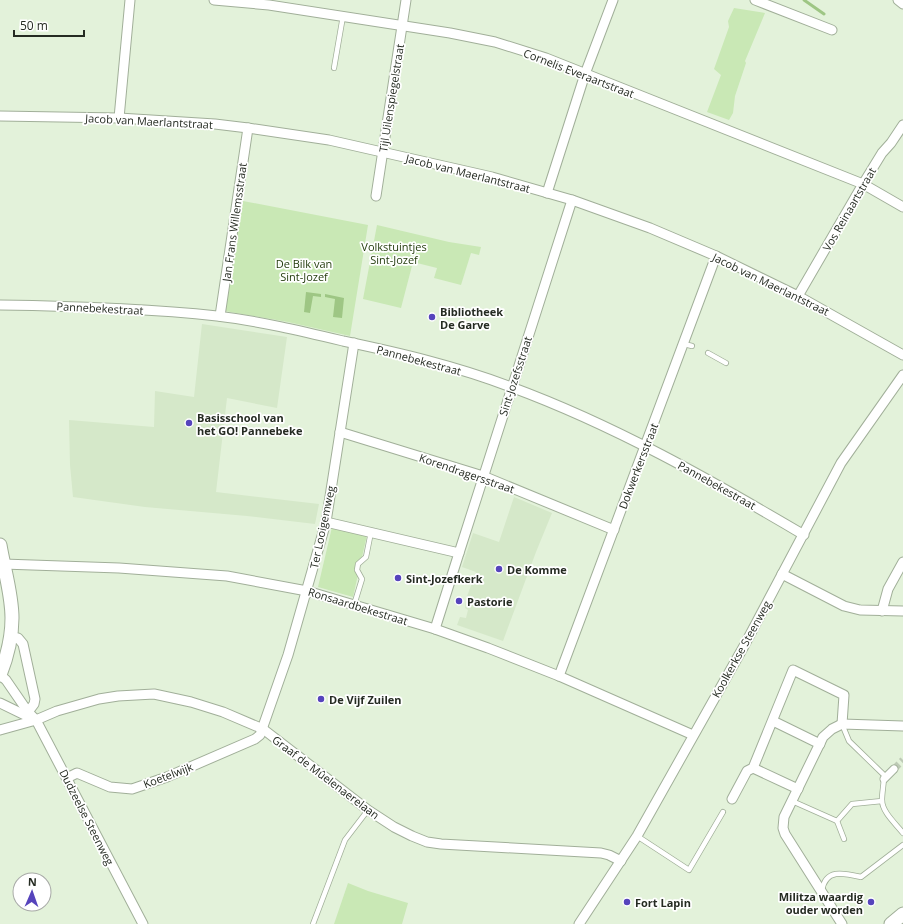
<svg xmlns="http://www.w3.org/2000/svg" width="903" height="924" viewBox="0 0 903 924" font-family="'Open Sans',sans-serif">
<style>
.built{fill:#d5e8c9}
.green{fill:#c9e8b5}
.water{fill:#9ec684}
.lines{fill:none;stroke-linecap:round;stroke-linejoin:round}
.stream{stroke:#9ec684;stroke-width:3}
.pedestrian-tunnel{stroke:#bdcab5;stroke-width:7;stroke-dasharray:7 3.5;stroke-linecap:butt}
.service-casing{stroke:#a1af99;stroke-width:6}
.pedestrian-casing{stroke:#a1af99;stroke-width:9}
.minor-casing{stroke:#a1af99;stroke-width:11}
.secondary-casing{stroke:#a1af99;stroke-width:15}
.service{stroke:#fff;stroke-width:4.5}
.pedestrian{stroke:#fff;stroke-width:7}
.minor{stroke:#fff;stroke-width:9}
.secondary{stroke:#fff;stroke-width:13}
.poi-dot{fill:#5644bc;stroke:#fff;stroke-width:1.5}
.labels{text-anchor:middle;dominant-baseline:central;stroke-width:3.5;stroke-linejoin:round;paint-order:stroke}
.street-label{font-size:11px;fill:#252b22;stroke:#fff}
.park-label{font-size:11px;fill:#1f3809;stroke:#fff}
.poi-label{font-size:11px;font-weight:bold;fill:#252b22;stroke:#fff;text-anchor:start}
</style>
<rect width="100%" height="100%" fill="#e3f2da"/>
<g class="built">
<polygon points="202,324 287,337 277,408 227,398 216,492 319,504 315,524 247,516 145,507 73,497 70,465 69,420 154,427 155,391 194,397"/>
<polygon points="514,497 552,513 536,552 503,641 457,625 460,617 466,618 468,610 465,608 466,599 476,572 462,567 473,533 499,542"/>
</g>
<g class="green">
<polygon points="734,8 765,13 745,61 746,63 735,96 733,113 729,120 707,112 721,75 714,69 729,27 728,21"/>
<polygon points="243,201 368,225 350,336 288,322 225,311"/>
<polygon points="377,225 449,242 481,247 479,255 471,253 461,285 434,278 437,268 413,262 401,308 363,299"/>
<polygon points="332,527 367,535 353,597 318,587"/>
<polygon points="348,883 368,891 408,903 402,924 334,924"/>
</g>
<g class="water">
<polygon points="306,292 321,294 321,297 313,296 310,313 304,312"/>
<polygon points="325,294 344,298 342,318 333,317 335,299 325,297"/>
</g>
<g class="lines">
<polyline class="stream" points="804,0 824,14"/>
<polyline class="pedestrian-tunnel" points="894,769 903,760"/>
<g class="service-casing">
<g id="service">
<polyline points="334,68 343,16"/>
<polyline points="684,344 692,346"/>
<polyline points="708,353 726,363"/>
<polyline points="354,605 362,579 357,570 358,564 366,557 371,532"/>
<path d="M 842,724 L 849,741 L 884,775 C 884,784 882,792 882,800 C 882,812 896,824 903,833"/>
<polyline points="792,801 837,821 852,804 882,801"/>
<polyline points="837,821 844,839"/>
<polyline points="637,836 689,870 723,812"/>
<path d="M 822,891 C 825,868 844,873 861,877 L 903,845"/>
<polyline points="313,924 345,840 368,810"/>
</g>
</g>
<g class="pedestrian-casing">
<polyline id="pedestrian" points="884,779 894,769"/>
</g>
<g class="minor-casing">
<g id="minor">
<polyline points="214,0 269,5 450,33 495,42 546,58 863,184 903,207"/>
<polyline points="755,0 832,30"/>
<polyline points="898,0 903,4"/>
<polyline points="0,116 119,118 215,124 248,128 329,140 492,177 572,200 650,228 716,256 798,296 903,355"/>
<polyline points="119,118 130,0"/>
<polyline points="547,193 585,74 613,0"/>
<polyline points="376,196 406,0"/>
<polyline points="798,296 863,184 882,153 891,143 903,125"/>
<path d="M 0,305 C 72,306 145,308 217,316 C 259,321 301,331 343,341 C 400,353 456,366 511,387 C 614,425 709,479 804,535"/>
<polyline points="220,316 248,128"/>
<polyline points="340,432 483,476 614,530"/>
<polyline points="326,522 459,553 435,629"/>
<polyline points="459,553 572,200"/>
<polyline points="3,564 119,568 227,576 307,591 435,629 488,648 559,676 693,735"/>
<polyline points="782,574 844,606 860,610 903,611"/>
<polyline points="882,611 888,589 903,562"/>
<polyline points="11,636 18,638 23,644 35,699 34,704 28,712"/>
<polyline points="0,675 6,680 28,712 36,720 143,924"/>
<polyline points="559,676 716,256"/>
<polyline points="0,703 33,719"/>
<polyline points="773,721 820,744"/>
<polyline points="0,730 36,720 57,711 99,699 118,696 154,694 191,702 223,712 263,729 368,810 394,827 412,836 427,842 441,844 601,853 609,855 621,861"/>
<polyline points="753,768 798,789"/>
<polyline points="67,778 77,773 110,787 132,789 167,777 255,739 260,735 288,655 326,522 354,343"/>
<polyline points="732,799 747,771 753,768 793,670 844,695 842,724"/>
<polyline points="579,924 637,836 655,804 744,646 841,463 903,375"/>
<polyline points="842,924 785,834 783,828 784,817 823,737 832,729 842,724 903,726"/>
</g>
</g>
<g class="secondary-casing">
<g id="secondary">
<path d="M 0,545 C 4,569 12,594 12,618 C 12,638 7,657 0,675"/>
<polyline points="891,924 903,914"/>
</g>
</g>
<use href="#service" class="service"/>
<use href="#pedestrian" class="pedestrian"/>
<use href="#minor" class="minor"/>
<use href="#secondary" class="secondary"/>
</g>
<g class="poi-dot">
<circle cx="432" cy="317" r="4"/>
<circle cx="189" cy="423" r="4"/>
<circle cx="499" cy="569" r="4"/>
<circle cx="398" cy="578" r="4"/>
<circle cx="459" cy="601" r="4"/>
<circle cx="321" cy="699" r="4"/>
<circle cx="627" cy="902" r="4"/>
<circle cx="871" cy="902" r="4"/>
</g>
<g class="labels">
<g class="street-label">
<text transform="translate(579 73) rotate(21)">Cornelis Everaartstraat</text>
<text transform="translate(391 98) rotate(-81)">Tijl Uilenspiegelstraat</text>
<text transform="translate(149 121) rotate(3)">Jacob van Maerlantstraat</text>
<text transform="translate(468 173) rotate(14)">Jacob van Maerlantstraat</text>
<text transform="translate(849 209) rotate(-60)">Vos Reinaartstraat</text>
<text transform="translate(234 222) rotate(-82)">Jan Frans Willemsstraat</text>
<text transform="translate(771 284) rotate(26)">Jacob van Maerlantstraat</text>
<text transform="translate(100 308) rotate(3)">Pannebekestraat</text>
<text transform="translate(419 360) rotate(15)">Pannebekestraat</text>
<text transform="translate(515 376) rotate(-72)">Sint-Jozefsstraat</text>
<text transform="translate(638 466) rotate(-69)">Dokwerkersstraat</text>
<text transform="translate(467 473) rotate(19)">Korendragersstraat</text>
<text transform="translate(717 485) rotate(29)">Pannebekestraat</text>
<text transform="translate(322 527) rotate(-78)">Ter Looigemweg</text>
<text transform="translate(358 606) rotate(17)">Ronsaardbekestraat</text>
<text transform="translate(741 649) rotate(-61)">Koolkerkse Steenweg</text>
<text transform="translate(168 775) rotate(-21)">Koetelwijk</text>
<text transform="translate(326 777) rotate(37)">Graaf de Mûelenaerelaan</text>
<text transform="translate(87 817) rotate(63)">Dudzeelse Steenweg</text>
</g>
<g class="park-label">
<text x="394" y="246">Volkstuintjes<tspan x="394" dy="13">Sint-Jozef</tspan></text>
<text x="304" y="263">De Bilk van<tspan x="304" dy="13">Sint-Jozef</tspan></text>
</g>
<g class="poi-label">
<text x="440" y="311">Bibliotheek<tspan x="440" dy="13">De Garve</tspan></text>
<text x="197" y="417">Basisschool van<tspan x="197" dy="13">het GO! Pannebeke</tspan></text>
<text x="507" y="569">De Komme</text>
<text x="406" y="578">Sint-Jozefkerk</text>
<text x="467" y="601">Pastorie</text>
<text x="329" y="699">De Vijf Zuilen</text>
<text x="863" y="896" text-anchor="end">Militza waardig<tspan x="863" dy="13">ouder worden</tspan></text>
<text x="635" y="902">Fort Lapin</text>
</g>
</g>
<g transform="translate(32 892) rotate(2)"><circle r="19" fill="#ffffff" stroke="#a8aaa7"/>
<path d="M0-3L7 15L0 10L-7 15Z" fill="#5644bc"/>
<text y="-6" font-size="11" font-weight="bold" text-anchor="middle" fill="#252b22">N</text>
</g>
<path d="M14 30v6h70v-6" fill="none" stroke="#252b22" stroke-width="2"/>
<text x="20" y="30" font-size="12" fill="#252b22" stroke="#ffffff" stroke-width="3" paint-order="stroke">50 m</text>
</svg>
